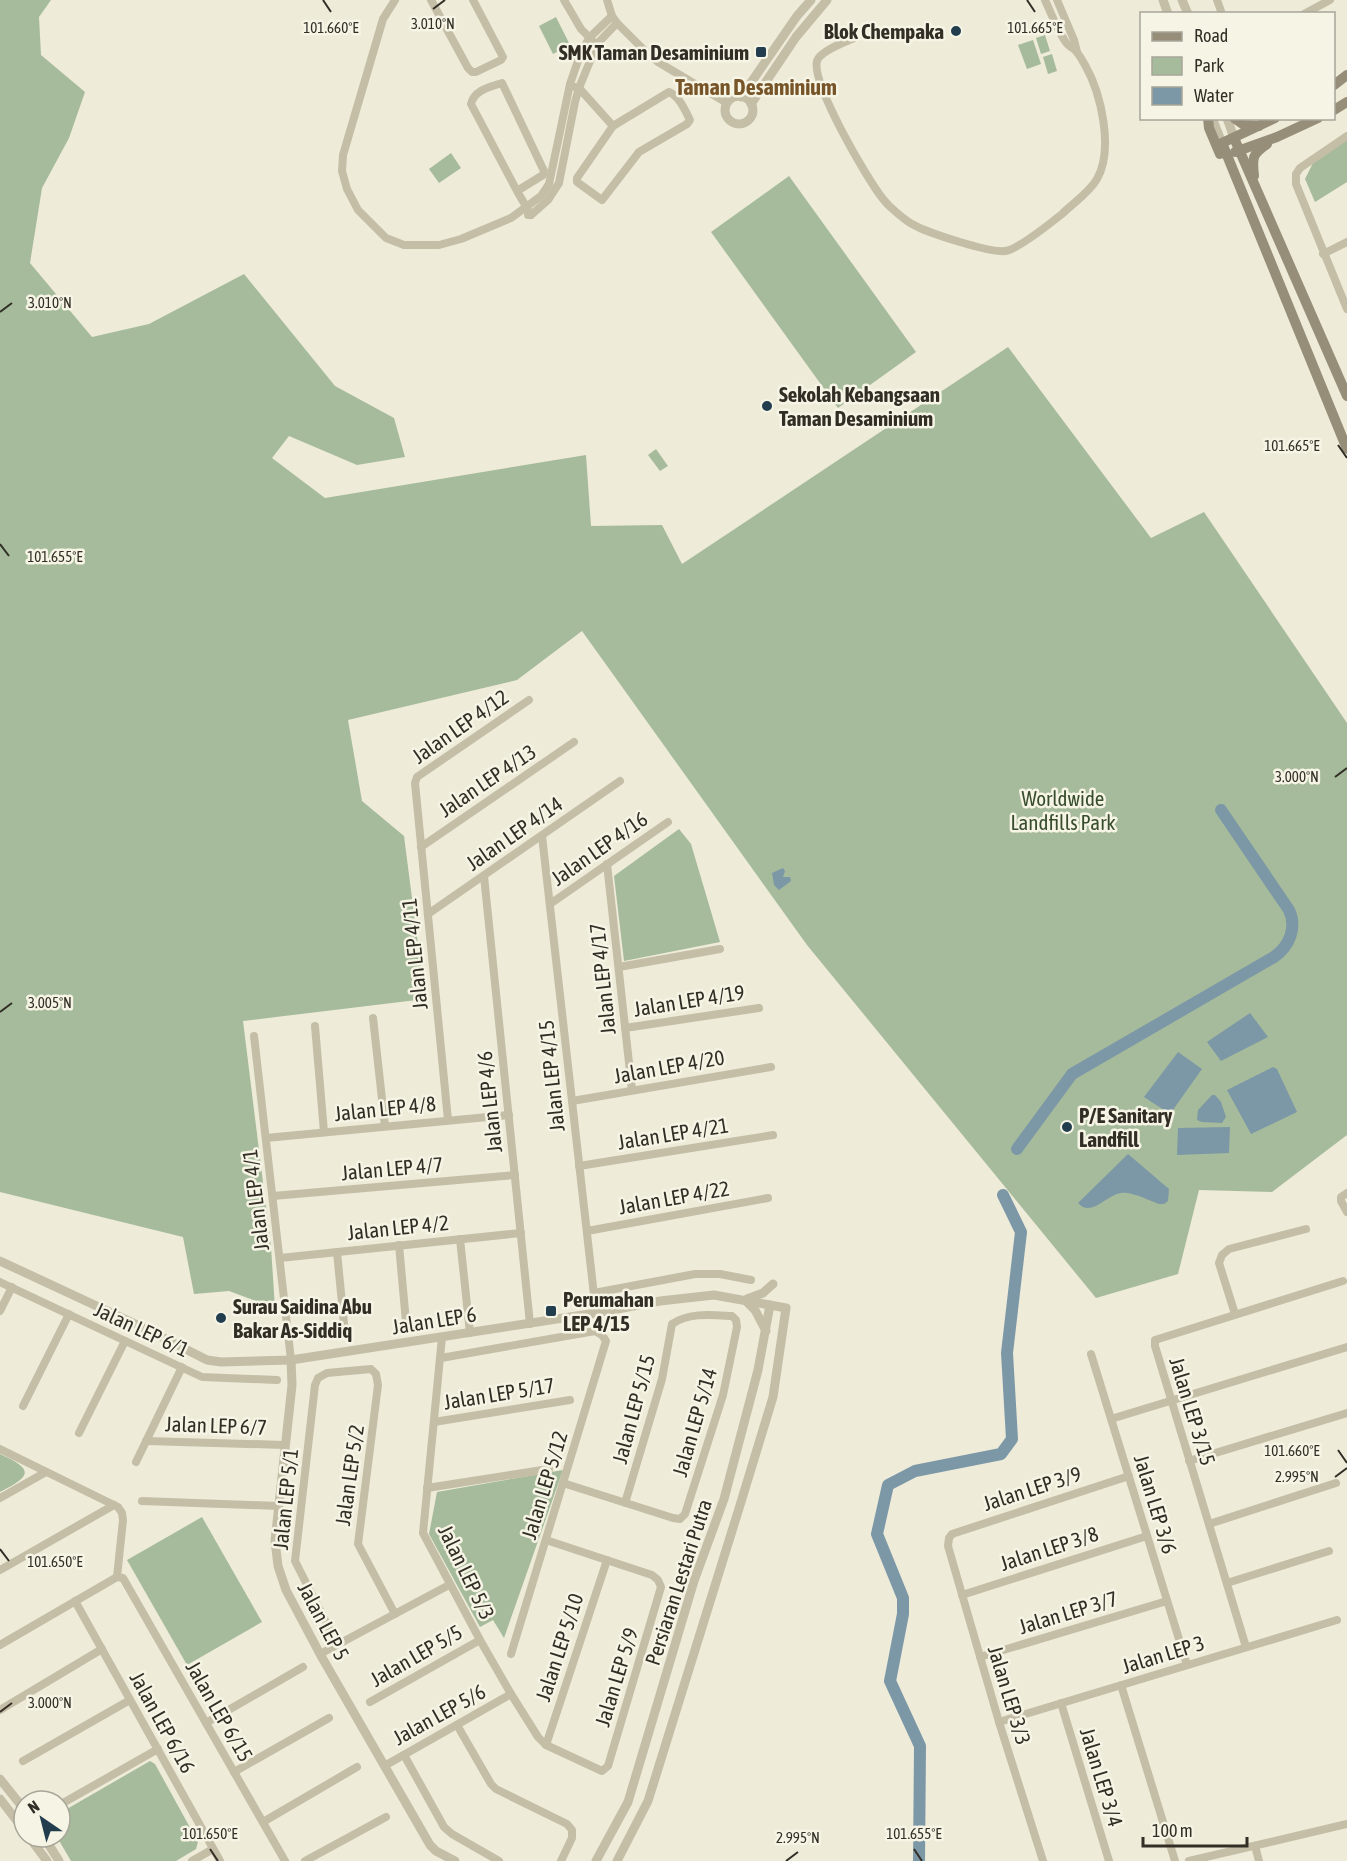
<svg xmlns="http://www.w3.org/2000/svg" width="1347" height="1861" viewBox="0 0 1347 1861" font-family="'Asap Condensed',sans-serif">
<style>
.green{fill:#a6bb9b}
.water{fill:#7c98a7}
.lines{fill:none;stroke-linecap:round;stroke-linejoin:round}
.river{stroke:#7c98a7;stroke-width:12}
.minor{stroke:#c4bea7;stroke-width:8}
.tertiary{stroke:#c4bea7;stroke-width:9}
.secondary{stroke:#978e79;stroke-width:10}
.ticks{fill:none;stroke:#322e26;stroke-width:2}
.poi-dot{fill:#213d4e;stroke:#f6f4e5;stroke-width:2}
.labels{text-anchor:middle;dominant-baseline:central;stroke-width:5;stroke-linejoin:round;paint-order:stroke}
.poi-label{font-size:21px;font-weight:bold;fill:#322e26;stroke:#f6f4e5;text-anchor:start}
.street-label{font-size:21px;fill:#322e26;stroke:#f6f4e5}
.park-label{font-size:21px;fill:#374d2d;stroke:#f6f4e5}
.neighbourhood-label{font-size:22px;font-weight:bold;fill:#775529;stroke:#f6f4e5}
.ticks-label{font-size:15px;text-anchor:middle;fill:#322e26;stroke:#f6f4e5;stroke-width:5;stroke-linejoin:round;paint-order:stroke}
</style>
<rect width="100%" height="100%" fill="#eeebd9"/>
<g class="green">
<polygon points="0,0 51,0 39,17 41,55 85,92 69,138 42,188 30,263 92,337 149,324 244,274 335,386 394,418 405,457 357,465 289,436 272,458 325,498 586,455 591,526 662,525 682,564 1008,347 1151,538 1204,512 1347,723 1347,1135 1272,1192 1199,1190 1178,1274 1096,1298 807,945 582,631 517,680 348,720 362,801 404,836 425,999 243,1021 271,1247 275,1308 229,1291 194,1294 183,1237 0,1192"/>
<polygon points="556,17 570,45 553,54 539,26"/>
<polygon points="1045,35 1050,51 1041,54 1036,38"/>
<polygon points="1033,40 1041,64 1027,69 1018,45"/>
<polygon points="1052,54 1057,71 1048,74 1043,57"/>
<polygon points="1347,139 1347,182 1315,202 1305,179 1313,163"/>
<polygon points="451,153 461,168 439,183 429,169"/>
<polygon points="789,176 916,352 838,408 711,232"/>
<polygon points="656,449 668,466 660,471 648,455"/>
<polygon points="679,829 691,844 720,942 624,961 614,876"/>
<path d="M 0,1454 C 35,1470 31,1476 0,1492 Z"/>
<polygon points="563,1470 504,1638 493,1620 480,1627 429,1534 437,1492"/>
<polygon points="202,1517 262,1622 187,1665 127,1560"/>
<polygon points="150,1761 155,1764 198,1842 196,1849 176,1861 71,1861 57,1837 60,1837 60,1813"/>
</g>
<g class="water">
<polygon points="783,868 785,871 783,877 790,877 791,881 779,890 774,885 772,873"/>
<polygon points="1250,1013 1268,1037 1221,1061 1207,1042"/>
<polygon points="1178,1052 1202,1069 1170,1114 1144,1097"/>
<polygon points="1273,1067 1277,1069 1297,1112 1251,1134 1227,1090"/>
<polygon points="1212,1095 1215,1095 1221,1102 1226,1117 1222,1123 1202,1122 1197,1120 1198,1110"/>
<polygon points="1230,1127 1229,1153 1177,1155 1178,1128"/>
<path d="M 1128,1154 L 1169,1189 L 1168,1201 L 1164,1204 L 1159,1204 C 1150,1201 1131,1191 1121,1193 C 1106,1195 1091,1218 1078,1203 Z"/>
</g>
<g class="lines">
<g class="river">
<path d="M 1017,1149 L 1072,1074 L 1274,957 C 1290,946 1297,927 1289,910 L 1221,810"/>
<polyline points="919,1861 920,1746 890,1681 903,1614 903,1598 877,1534 888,1485 915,1471 1001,1454 1012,1439 1007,1353 1021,1232 1003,1195"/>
</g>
<g class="minor">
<polyline points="395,0 383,19 343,155 342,171 347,189 358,210 386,238 404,245 439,245 461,239 511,218 541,196 549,184 570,84 580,55 589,38 612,16"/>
<polyline points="431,0 468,68 472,72 476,72 501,60 503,57 473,0"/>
<polyline points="564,0 581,29 592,40"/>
<polyline points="607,0 612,16 617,23 645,51 658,62 727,103"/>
<polyline points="1057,0 1074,40 1077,52"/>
<polyline points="1217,0 1222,14"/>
<polyline points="1304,14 1330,0"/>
<path d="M 854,38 C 845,42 820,51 817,61 C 811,83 867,179 883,199 C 886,203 891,208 896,212 C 901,216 907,222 914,225 C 928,233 990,253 1005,251 C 1017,250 1052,222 1062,214 C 1073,203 1089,193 1097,179 C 1114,149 1101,93 1085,65 C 1082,60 1079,54 1075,50 C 1071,47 1067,45 1065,41 C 1057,29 1051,13 1045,0"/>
<polyline points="575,87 579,88 613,126"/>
<path d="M 669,92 C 679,96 685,110 690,120 L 687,124 L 639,152 L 602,200 L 577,182 L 577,178 L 613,126 Z"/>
<polyline points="1347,136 1300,168 1296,174 1296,184 1347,309"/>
<path d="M 517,191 L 543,175 L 544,171 L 502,83 C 490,87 474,90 471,104 L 517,191 L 531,215"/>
<polyline points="528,215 531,215 548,200 559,183 575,102 579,88 597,44 617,23"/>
<polyline points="1323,254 1347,242"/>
<polyline points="542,836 596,1313"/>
<polyline points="421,847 574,742"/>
<polyline points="607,864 632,1090"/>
<polyline points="484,876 530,1324"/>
<polyline points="550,904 668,822"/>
<polyline points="428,914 620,781"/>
<polyline points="619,967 720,949"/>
<polyline points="373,1018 385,1126"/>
<polyline points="315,1026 324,1132"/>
<polyline points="625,1028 759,1008"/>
<polyline points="254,1036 291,1360"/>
<polyline points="572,1101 771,1067"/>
<polyline points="448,1120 415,783 417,777 529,700"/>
<polyline points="266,1138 509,1115"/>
<polyline points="579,1166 773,1135"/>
<polyline points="1347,1193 1341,1197 1341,1201 1347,1212"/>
<polyline points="273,1196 515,1175"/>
<polyline points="587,1231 768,1198"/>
<polyline points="460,1239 470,1333"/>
<polyline points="399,1245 406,1322"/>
<polyline points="337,1252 345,1334"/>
<polyline points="280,1258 521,1233"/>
<polyline points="0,1282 202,1377 277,1380"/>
<polyline points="594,1293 695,1274 720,1274 751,1280"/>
<polyline points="0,1311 12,1287"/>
<polyline points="1235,1314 1219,1263 1222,1255 1229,1249 1306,1229"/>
<polyline points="442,1337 423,1533 480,1640 511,1694 538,1737 546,1745 602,1771 608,1766 661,1587 658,1580 652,1575 546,1540"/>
<polyline points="1091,1354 1187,1665"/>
<polyline points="441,1358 595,1331 602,1335 606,1341 511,1654"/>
<polyline points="23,1406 69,1314"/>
<polyline points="1111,1419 1347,1347"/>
<polyline points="434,1422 570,1400"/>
<polyline points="79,1433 125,1341"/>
<polyline points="146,1441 285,1445"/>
<polyline points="0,1449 118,1507 122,1513 123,1520 117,1577"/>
<polyline points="1189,1461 1347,1413"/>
<polyline points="136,1462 182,1367"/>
<path d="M 563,1483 L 673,1518 L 680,1519 L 685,1514 L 723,1395 L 737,1327 L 736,1320 L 732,1316 C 713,1315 689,1312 672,1324 L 662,1379 L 625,1503"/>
<polyline points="427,1488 549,1469"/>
<polyline points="0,1498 46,1472"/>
<polyline points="142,1501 278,1506"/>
<polyline points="1209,1524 1336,1483"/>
<polyline points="0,1570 114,1505"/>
<polyline points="1227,1583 1329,1551"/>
<polyline points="962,1595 1147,1536"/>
<polyline points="75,1601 220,1861"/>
<polyline points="337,1644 295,1561 315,1385 318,1378 327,1373 371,1369 376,1374 378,1385 358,1544 395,1614"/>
<polyline points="0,1645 117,1577 123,1578 285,1861"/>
<polyline points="1246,1647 1155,1346 1155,1340 1343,1281"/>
<polyline points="320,1654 449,1585"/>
<polyline points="980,1657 1167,1601"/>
<polyline points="1121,1685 1175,1861"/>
<polyline points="370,1702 480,1640"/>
<polyline points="1061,1703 1109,1861"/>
<polyline points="0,1710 102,1649"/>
<polyline points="999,1722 1337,1620"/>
<polyline points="206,1723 303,1667"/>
<polyline points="457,1725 491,1784 496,1789 567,1824 572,1830 572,1838 561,1861"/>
<polyline points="546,1745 607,1560"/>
<polyline points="404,1755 444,1827 452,1834 499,1861"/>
<polyline points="23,1761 130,1700"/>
<polyline points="386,1765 511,1694"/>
<polyline points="234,1772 329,1718"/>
<polyline points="63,1803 158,1749"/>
<polyline points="263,1822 357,1767"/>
<polyline points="1255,1846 1259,1861"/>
<polyline points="192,1861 213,1849"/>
<polyline points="305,1861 386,1817"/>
<polyline points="1043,1861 999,1722 948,1546 949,1538 952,1534 1129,1476"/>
<polyline points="1189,1861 1347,1824"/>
</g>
<g class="tertiary">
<polyline points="1163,0 1168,14"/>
<polyline points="1182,0 1188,14"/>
<circle cx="739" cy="110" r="14"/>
<polyline points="741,97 797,16 811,0"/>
<polyline points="751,104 796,37 827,0"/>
<polyline points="1212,118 1222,143"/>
<polyline points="1227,118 1234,138"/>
<polyline points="0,1261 146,1329 207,1360 221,1362 291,1360 596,1313 660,1301 714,1295 786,1308 773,1397 741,1502 648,1801 617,1861"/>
<polyline points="747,1299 763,1293 773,1284"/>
<polyline points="746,1301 755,1310 766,1331"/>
<polyline points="291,1360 292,1385 275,1541 278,1566 286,1590 320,1654 430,1845 436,1851 455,1861"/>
<polyline points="0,1779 24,1809"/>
<polyline points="0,1799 24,1830"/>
<polyline points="29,1837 47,1861"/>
<polyline points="44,1837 59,1861"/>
<polyline points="596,1861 628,1802 694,1581 724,1499 758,1370 770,1305"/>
</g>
<g class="secondary">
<polyline points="1334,85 1347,75"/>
<polyline points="1334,110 1347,102"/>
<polyline points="1208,118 1209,128 1220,154"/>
<polyline points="1234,118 1244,125 1259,126"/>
<polyline points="1275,118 1222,143 1347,449"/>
<polyline points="1234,138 1347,396"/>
<polyline points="1235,152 1277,137 1318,118"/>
<path d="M 1254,176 C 1252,158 1252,154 1267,144"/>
</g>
</g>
<path class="ticks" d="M 323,0 L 331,12M 1027,0 L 1035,12M 433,9 L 445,0M 0,312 L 12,303M 1338,445 L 1347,458M 0,544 L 9,556M 1335,777 L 1347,768M 0,1012 L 12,1003M 1338,1450 L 1347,1463M 1335,1477 L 1347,1468M 0,1549 L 9,1561M 0,1712 L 12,1703M 210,1849 L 218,1861M 914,1849 L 922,1861M 786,1861 L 798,1852"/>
<g class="poi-dot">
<circle cx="956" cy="31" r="6"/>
<rect x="755" y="46" width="12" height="12" rx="3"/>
<circle cx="767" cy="406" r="6"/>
<circle cx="1067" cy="1127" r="6"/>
<rect x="545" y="1305" width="12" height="12" rx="3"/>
<circle cx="221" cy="1318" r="6"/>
</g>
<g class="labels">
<g class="poi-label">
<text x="944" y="31" text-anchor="end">Blok Chempaka</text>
<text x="749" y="52" text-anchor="end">SMK Taman Desaminium</text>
<text x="779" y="394">Sekolah Kebangsaan<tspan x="779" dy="24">Taman Desaminium</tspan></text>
<text x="1079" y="1115">P/E Sanitary<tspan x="1079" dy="24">Landfill</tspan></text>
<text x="563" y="1299">Perumahan<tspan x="563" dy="24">LEP 4/15</tspan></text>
<text x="233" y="1306">Surau Saidina Abu<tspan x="233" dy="24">Bakar As-Siddiq</tspan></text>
</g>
<g class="street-label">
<text transform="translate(460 726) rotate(-35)">Jalan LEP 4/12</text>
<text transform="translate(487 780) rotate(-34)">Jalan LEP 4/13</text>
<text transform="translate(514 833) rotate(-35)">Jalan LEP 4/14</text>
<text transform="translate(599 848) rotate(-35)">Jalan LEP 4/16</text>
<text transform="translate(414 954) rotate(-96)">Jalan LEP 4/11</text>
<text transform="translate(602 979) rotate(-96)">Jalan LEP 4/17</text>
<text transform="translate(689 1000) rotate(-9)">Jalan LEP 4/19</text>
<text transform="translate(669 1066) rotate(-10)">Jalan LEP 4/20</text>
<text transform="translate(551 1076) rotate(-96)">Jalan LEP 4/15</text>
<text transform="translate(489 1102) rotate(-96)">Jalan LEP 4/6</text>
<text transform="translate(385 1108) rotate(-6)">Jalan LEP 4/8</text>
<text transform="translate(673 1133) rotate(-9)">Jalan LEP 4/21</text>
<text transform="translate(392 1168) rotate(-5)">Jalan LEP 4/7</text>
<text transform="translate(674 1197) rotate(-10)">Jalan LEP 4/22</text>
<text transform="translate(255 1200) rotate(-97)">Jalan LEP 4/1</text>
<text transform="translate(398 1227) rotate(-6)">Jalan LEP 4/2</text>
<text transform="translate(434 1320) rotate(-9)">Jalan LEP 6</text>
<text transform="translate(142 1329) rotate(25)">Jalan LEP 6/1</text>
<text transform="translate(499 1393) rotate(-9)">Jalan LEP 5/17</text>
<text transform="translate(633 1409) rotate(-75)">Jalan LEP 5/15</text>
<text transform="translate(1193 1411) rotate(73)">Jalan LEP 3/15</text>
<text transform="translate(694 1422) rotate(-74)">Jalan LEP 5/14</text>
<text transform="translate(216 1425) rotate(2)">Jalan LEP 6/7</text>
<text transform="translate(349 1475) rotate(-82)">Jalan LEP 5/2</text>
<text transform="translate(544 1485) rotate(-73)">Jalan LEP 5/12</text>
<text transform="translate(1032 1488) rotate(-18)">Jalan LEP 3/9</text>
<text transform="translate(285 1499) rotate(-84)">Jalan LEP 5/1</text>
<text transform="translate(1156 1504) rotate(73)">Jalan LEP 3/6</text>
<text transform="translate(1049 1548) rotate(-18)">Jalan LEP 3/8</text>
<text transform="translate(467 1572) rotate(64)">Jalan LEP 5/3</text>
<text transform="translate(678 1582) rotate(-72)">Persiaran Lestari Putra</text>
<text transform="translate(1068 1612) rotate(-17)">Jalan LEP 3/7</text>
<text transform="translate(324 1621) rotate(62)">Jalan LEP 5</text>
<text transform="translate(559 1647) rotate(-72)">Jalan LEP 5/10</text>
<text transform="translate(1163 1654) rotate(-17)">Jalan LEP 3</text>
<text transform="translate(416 1655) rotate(-30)">Jalan LEP 5/5</text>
<text transform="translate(616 1677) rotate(-73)">Jalan LEP 5/9</text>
<text transform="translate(1010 1695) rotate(73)">Jalan LEP 3/3</text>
<text transform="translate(220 1711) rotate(60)">Jalan LEP 6/15</text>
<text transform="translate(439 1714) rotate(-29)">Jalan LEP 5/6</text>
<text transform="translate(163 1722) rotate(61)">Jalan LEP 6/16</text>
<text transform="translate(1102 1777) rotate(73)">Jalan LEP 3/4</text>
</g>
<g class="park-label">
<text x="1063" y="798">Worldwide<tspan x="1063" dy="24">Landfills Park</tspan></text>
</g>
<g class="neighbourhood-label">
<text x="756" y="87">Taman Desaminium</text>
</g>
</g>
<g class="ticks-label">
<text x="433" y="29">3.010°N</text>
<text x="1035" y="33">101.665°E</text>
<text x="331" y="33">101.660°E</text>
<text x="50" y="308">3.010°N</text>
<text x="1292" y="451">101.665°E</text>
<text x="55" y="562">101.655°E</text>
<text x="1297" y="782">3.000°N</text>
<text x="50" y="1008">3.005°N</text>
<text x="1292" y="1456">101.660°E</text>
<text x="1297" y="1482">2.995°N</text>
<text x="55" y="1567">101.650°E</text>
<text x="50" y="1708">3.000°N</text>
<text x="210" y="1839">101.650°E</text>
<text x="914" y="1839">101.655°E</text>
<text x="798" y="1843">2.995°N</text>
</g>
<rect x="1140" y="12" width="195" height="108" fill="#f6f4e5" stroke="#a8a599" stroke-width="1.5"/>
<rect x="1152" y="32" width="30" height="9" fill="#978e79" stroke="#a8a599" stroke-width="1.5"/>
<text x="1194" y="42" font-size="18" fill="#322e26">Road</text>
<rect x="1152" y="57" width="30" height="18" fill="#a6bb9b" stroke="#a8a599" stroke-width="1.5"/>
<text x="1194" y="72" font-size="18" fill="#322e26">Park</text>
<rect x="1152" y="87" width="30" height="18" fill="#7c98a7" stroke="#a8a599" stroke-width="1.5"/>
<text x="1194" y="102" font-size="18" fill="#322e26">Water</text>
<g transform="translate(42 1819) rotate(325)"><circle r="28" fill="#f6f4e5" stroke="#a8a599" stroke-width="1.5"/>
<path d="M0-4.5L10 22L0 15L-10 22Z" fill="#213d4e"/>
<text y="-9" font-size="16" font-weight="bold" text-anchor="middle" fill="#322e26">N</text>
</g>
<path d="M1143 1837v9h104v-9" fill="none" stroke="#322e26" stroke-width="3"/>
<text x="1152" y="1837" font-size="18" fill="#322e26" stroke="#f6f4e5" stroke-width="4.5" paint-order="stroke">100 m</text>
</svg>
